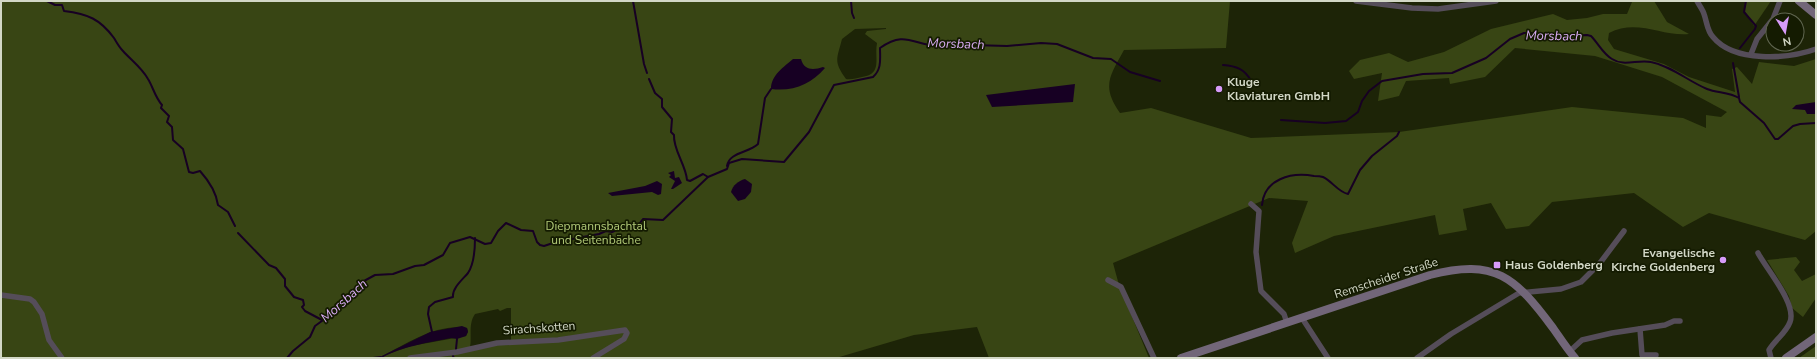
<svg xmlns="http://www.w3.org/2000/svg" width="1817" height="359" viewBox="0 0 1817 359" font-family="'Nunito Sans',sans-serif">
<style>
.green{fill:#384514;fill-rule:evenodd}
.water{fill:#170023}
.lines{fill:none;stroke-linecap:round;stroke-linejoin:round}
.stream{stroke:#170023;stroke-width:2}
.minor{stroke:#554d59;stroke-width:5.5}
.secondary{stroke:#726679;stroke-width:8}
.poi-dot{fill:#d79bf9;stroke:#141b01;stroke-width:1.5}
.labels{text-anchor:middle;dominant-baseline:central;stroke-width:3.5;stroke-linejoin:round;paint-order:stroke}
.poi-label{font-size:12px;font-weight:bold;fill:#d2d7c6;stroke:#141b01;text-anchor:start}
.park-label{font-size:12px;fill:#b2ca78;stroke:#141b01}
.street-label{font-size:12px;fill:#d2d7c6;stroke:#141b01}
.water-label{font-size:13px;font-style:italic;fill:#d9acf4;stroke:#141b01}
</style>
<rect width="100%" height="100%" fill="#1d2407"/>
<g class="green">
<path d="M 1,1 L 1230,1 L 1226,48 L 1124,50 C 1110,76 1101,86 1120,113 L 1151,108 L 1251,138 L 1399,132 L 1572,107 L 1683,118 L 1706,128 L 1706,115 L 1721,117 L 1727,112 L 1662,77 L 1595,56 L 1515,48 L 1485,77 L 1450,84 L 1449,78 L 1406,81 L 1399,96 L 1378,101 L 1382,73 L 1354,79 L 1349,71 L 1360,60 L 1389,53 L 1408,62 L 1444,52 L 1491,29 L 1553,14 L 1567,20 L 1587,18 L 1603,14 L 1627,14 L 1632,2 L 1654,1 L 1667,22 L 1689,34 C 1663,37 1637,18 1609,33 L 1608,40 L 1614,49 L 1664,64 L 1689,77 L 1735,92 L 1732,69 L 1737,67 L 1752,84 L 1759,62 L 1794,66 L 1816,59 L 1816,231 L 1805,240 L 1709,213 L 1683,227 L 1634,193 L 1552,202 L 1529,226 L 1506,229 L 1491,203 L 1463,209 L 1467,230 L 1439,235 L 1435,215 L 1334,236 L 1295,253 L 1292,243 L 1308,201 L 1269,198 L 1113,263 L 1119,285 L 1149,358 L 989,358 L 977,327 L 914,335 L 836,358 L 382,358 L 386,355 L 411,346 L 466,336 L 468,331 L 467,328 C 437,323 408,343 382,356 L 381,358 L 1,358 ZM 886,28 L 886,29 L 867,31 L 865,34 L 877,43 C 874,58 883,74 862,77 C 857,78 851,80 846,79 C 833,61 837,59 842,39 L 855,29 ZM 507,308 L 511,308 L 511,343 L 470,348 C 472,336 468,324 475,314 L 498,309 L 500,311 Z"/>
<polygon points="1746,1 1771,1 1754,26 1744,10"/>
<polygon points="1796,257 1800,262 1794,270 1802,281 1816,274 1816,298 1803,317 1792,308 1789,296 1767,260"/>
<polygon points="1816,346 1816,358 1799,358"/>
</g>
<g class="water">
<path d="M 793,59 L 801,59 C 804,71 814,70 823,67 L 825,68 C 811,84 793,92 771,89 C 771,75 784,67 793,59 Z"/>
<polygon points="1075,84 1073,102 992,107 986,95"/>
<polygon points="1816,102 1815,114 1807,114 1805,110 1792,109 1796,105"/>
<polygon points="674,171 675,178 679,177 682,183 673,189 671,189 675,181 669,177 671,175 668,173"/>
<path d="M 745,179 L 752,184 L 751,192 L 745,199 L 738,201 L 731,192 C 733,185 738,181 745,179 Z"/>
<polygon points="657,181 662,184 661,194 658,195 652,192 612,196 608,193 645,186"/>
<path d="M 462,326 L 467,328 L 468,332 L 466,336 L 457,339 L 451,338 C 428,343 402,346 381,358 L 382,356 L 430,332 Z"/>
</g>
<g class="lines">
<g class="stream">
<path d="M 47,1 L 55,5 L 62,5 L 64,11 C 88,14 100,19 114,38 C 117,43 119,47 123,51 C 131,60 142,68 148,79 C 153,87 155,97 162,105 L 161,108 L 169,116 L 167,122 L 172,127 L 173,140 L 183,149 L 189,172 L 193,173 L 200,171 C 209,181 216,191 218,205 L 228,212 L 235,226"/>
<polyline points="633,1 644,64 647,73"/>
<polyline points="851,1 852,13 854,18"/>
<polyline points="1740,48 1755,29 1756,26 1744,12 1746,1"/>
<polyline points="1733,63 1739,97"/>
<path d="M 1223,65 C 1236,66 1245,69 1251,81"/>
<path d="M 649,79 L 655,93 L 662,99 L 662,107 L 672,119 L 671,132 L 674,135 C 673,150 686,165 687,180 L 690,181 L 703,174 L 708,177"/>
<path d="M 1281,120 L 1325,123 L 1346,121 L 1358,112 L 1362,101 L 1369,91 L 1382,81 L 1423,74 L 1452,73 L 1486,58 L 1510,39 L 1524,33 L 1532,33 L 1544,37 L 1587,35 L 1591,36 C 1598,43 1603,54 1612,59 C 1624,67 1638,59 1651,62 C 1671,66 1688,81 1707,89 C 1717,93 1729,92 1739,98 L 1740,102 L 1764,123 L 1775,139 L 1778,139 L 1793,126 L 1800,124 L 1816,123"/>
<path d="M 727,166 C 729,152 749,153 758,144 L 765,98 L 771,89"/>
<path d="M 1262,205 C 1264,179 1291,172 1314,176 C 1317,176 1320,176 1323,177 C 1332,181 1338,192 1348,194 L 1360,170 L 1372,156 L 1397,136 L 1399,132"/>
<polyline points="238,233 269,265 276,268 285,279 285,286 294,297 303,300 304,305 302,307 305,311 322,320"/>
<path d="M 432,332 L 428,314 L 429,307 L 435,302 L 453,297 C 452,288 463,279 468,273 C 474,264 475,249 475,238"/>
<polyline points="456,349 457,339"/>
<polyline points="453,356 454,358"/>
<path d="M 287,358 L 293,351 L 310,337 L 315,326 L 341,307 L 352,291 L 364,281 L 375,275 L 393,274 L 415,266 L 424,265 L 443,255 L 450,243 L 470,237 L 485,244 L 491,243 L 498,231 L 506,223 L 521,230 L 533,231 L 537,242 L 540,245 L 544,246 L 556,242 L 599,234 L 606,231 L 612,232 L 621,228 L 636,228 L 643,219 L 663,220 L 708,177 L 727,169 L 729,163 L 742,159 L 784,162 L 809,132 L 834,85 L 873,77 C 882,69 880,59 880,48 C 903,32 910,42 934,46 L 943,41 L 972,45 L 1007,46 L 1041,43 L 1057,44 L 1093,58 L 1111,59 L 1130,72 L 1160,81"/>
<polyline points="373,358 381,357"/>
</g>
<g class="minor">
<polyline points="1356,1 1412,8 1438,9 1496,1"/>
<path d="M 1697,1 C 1699,5 1703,10 1704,14 C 1707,22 1707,31 1713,37 C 1734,63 1788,59 1816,49"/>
<polyline points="1751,54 1757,39 1773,19 1780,1"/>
<polyline points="1251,204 1259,211 1256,252 1261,291 1284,314 1287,323"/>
<path d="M 1758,253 C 1767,270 1797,304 1790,322 C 1786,333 1775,340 1769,350 L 1771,358"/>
<polyline points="1108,280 1121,287 1154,358"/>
<polyline points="1,295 30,299 34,302 42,314 49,340 62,358"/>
<polyline points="1302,318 1328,358"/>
<polyline points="1640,329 1642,355 1656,355"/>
<polyline points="1570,351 1582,340 1612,333 1665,325 1674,321 1680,321"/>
<polyline points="410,358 457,352 497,343 558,340 625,330 627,333 624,339 593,358"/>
<polyline points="1417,358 1451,334 1519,293 1561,289 1581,282 1600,263 1624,231"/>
</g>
<g class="secondary">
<polyline points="1799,1 1816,15"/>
<path d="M 1181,358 L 1430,275 C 1495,258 1515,277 1553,328 C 1560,338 1567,349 1575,358"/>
<polyline points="1786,358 1816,337"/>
</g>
</g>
<g class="poi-dot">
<circle cx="1219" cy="89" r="4"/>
<circle cx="1723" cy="260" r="4"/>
<rect x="1493" y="261" width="8" height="8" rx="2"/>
</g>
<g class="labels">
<g class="poi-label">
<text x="1227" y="82">Kluge<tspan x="1227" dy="14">Klaviaturen GmbH</tspan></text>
<text x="1715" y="253" text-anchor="end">Evangelische<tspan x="1715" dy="14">Kirche Goldenberg</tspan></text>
<text x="1505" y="265">Haus Goldenberg</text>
</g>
<g class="park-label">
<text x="596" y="226">Diepmannsbachtal<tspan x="596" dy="14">und Seitenbäche</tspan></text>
</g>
<g class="street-label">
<text transform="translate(1386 278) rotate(-18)">Remscheider Straße</text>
<text transform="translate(539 328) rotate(-4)">Sirachskotten</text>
</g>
<g class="water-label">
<text transform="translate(1554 36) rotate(1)">Morsbach</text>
<text transform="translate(956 44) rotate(2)">Morsbach</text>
<text transform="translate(344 301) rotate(-42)">Morsbach</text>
</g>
</g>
<rect width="1817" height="359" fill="none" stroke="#d2d7c6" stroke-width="4"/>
<g transform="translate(1785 32) rotate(169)"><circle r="19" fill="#141b01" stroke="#606650"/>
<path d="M0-3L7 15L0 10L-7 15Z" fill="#d79bf9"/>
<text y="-6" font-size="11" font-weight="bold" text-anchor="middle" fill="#d2d7c6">N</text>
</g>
</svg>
